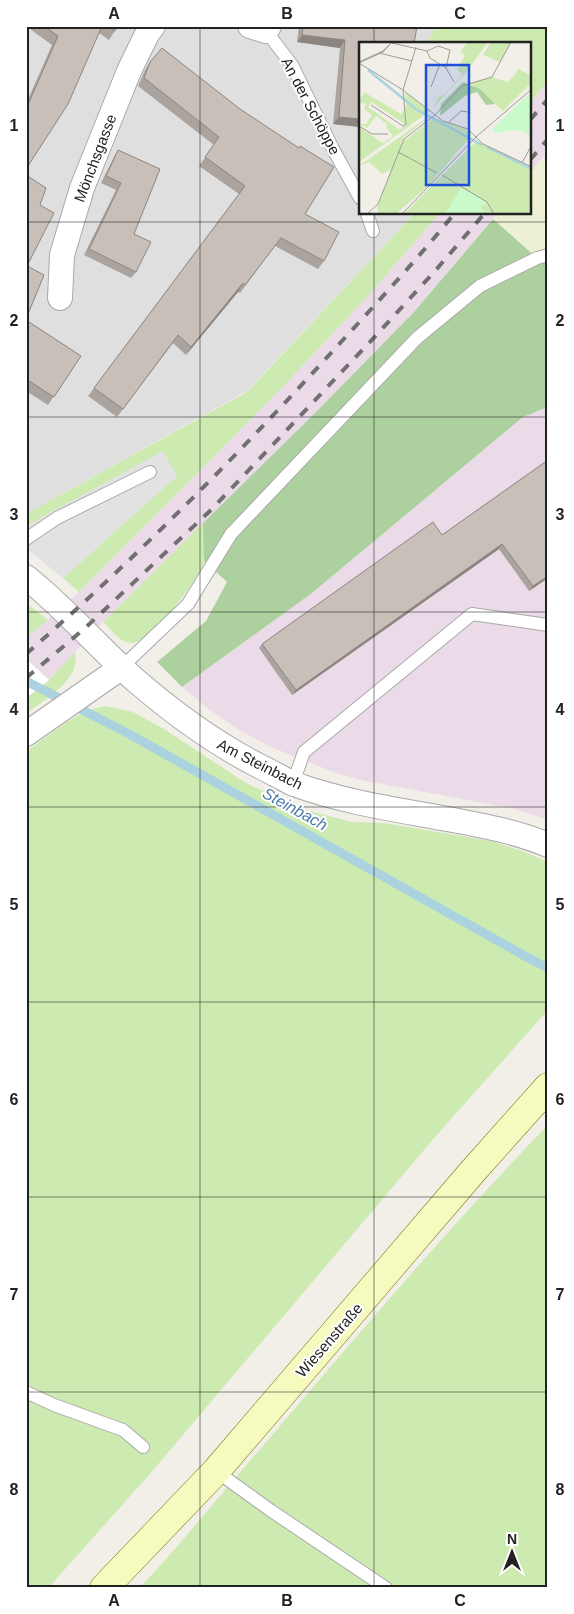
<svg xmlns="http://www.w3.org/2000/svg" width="574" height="1614" viewBox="0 0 574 1614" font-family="Helvetica,sans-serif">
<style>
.residential{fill:#e0dfdf}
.industrial{fill:#ebdbe8}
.farmland{fill:#eef0d5}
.grass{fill:#cdebb0}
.forest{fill:#add19e}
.parking{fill:#e2e2e2}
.pier{fill:#fff}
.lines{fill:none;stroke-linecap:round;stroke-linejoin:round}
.stream{stroke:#aad3df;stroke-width:9}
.lane-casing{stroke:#a9a9a9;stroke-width:14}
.street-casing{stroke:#a9a9a9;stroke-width:26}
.secondary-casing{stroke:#707d05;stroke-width:29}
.lane{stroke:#fff;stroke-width:12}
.street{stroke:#fff;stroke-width:24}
.secondary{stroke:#f7fabf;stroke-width:28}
.rail{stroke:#707070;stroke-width:4;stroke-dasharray:10 10;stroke-linecap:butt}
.wall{fill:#aba49e}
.shaded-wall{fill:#8b8681}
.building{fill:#c7bfb8;stroke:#8b8681}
.grid{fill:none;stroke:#222;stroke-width:1;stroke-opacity:0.55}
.labels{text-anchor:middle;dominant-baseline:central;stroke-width:4;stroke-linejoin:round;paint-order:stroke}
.street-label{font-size:15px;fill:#222;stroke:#fff}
.water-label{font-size:16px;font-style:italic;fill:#4a7aab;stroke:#fff}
.inset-river{fill:none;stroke:#aad3df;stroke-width:2.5}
.inset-road{fill:none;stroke:#9f9d99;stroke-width:1}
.view{fill:#1d4ed8;fill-opacity:0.15;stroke:#1d4ed8;stroke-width:2.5}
.inset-edge{fill:none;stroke:#222;stroke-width:2.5}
.neatline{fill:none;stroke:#222;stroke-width:2}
.grid-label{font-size:16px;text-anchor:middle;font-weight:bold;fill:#222}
</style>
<rect width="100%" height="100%" fill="#f2efe9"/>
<polygon class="residential" points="26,26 436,26 426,44 360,44 360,214 414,214 247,391 26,514"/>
<g class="industrial">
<polygon points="548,81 548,151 530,173 530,103"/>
<polygon points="439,214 497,214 414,312 314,414 103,622 49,680 26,659 26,638 79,592 277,393 368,296"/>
<polygon points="548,407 548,820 516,809 361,780 336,773 271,747 239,730 210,710 182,687 312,593 523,417"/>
</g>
<polygon class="farmland" points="548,151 548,407 537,258 493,219 497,214 530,214 530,173"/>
<g class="grass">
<polygon points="436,26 548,26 548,81 530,103 530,44 426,44"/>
<polygon points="414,214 439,214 368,296 277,393 79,592 63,578 177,476 163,452 26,526 26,514 247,392"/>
<path d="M 203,523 C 203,533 207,553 204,562 C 198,580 149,646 130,643 C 119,642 111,629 103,622 Z"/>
<polygon points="26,603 48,620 26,638"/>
<path d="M 75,652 C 82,679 45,699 26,714 L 26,698 L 49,680 Z"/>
<path d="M 106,706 L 133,712 L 164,729 L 246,783 L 298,808 L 352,822 L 384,823 L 491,841 L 525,852 L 548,862 L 548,1010 L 435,1137 L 149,1475 L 48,1588 L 26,1588 L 26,751 C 51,735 76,710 106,706 Z"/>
<path d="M 548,1125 L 548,1588 L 139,1588 C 178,1548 212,1504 249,1462 C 346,1349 443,1233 548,1125 Z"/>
</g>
<polygon class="forest" points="493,219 537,258 548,255 548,407 523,417 312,593 182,687 157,662 206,621 227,582 204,561 203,523 314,414 414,312"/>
<polygon class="parking" points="163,451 177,476 63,578 26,548 26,526"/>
<polygon class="pier" points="26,659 49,680 26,698"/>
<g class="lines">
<polyline class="stream" points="26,681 131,735 523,955 548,968"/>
<g class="lane-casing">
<g id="lane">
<polyline points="266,31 292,65 333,149 360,198"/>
<polyline points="367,214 373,231"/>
<polyline points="26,539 57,518 150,472"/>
<polyline points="122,667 188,604 231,534 417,338 480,286 537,258 548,255"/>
<polyline points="293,783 304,752 472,614 548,625"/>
<polyline points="26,1392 54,1405 123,1430 143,1447"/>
<polyline points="216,1471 270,1510 386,1588"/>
</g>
</g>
<g class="street-casing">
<g id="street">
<polyline points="250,26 266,31 269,26"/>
<polyline points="60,298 62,255 82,188 129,71 147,34 153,26"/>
<path d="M 26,577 C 65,608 97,646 134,679 C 173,713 214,743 261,767 C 272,772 283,779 294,784 C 346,803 400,810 453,820 C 485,826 517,832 548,845"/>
<polyline points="26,734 122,667"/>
</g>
</g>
<g class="secondary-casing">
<polyline id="secondary" points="104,1588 216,1471 473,1171 548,1087"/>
</g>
<use href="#lane" class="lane"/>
<use href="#street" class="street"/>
<use href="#secondary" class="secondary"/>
<g class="rail">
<polyline points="530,120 548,99"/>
<polyline points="530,160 548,139"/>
<path d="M 26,654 C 134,560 235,458 331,353 C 373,307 415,262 454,214"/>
<polyline points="26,678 84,629 212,509 369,343 435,271 484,214"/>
</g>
</g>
<g class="wall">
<polygon points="26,26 118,26 109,40 99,33 26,169 26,104 52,45"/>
<polygon points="299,26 417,26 360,44 360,127 333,124 340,48 297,42"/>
<polygon points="150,62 305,214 324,261 318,269 275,246 240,293 238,292 186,355 173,343 117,417 88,396 239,194 199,166 214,145 138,86 145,70"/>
<polygon points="118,150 134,234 136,272 131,278 84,255 116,190 101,183 114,157"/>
<polygon points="26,320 81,356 48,405 26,391"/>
<polygon points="548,460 548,578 529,591 499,549 292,695 259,648 262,644 442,535"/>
</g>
<g class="shaded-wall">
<polygon points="302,35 345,40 340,48 297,42"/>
<polygon points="339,117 360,119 360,127 333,124"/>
<polygon points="243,283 238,292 186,355 191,347"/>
<polygon points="502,544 499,549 292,695 296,690"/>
<polygon points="548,576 548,578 529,591 533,586"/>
</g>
<g class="building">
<polygon points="44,26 102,26 68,104 26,169 26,109 58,36"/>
<polygon points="108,26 118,26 115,31"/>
<polygon points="303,26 417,26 414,44 360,44 360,119 339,117 345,40 302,35"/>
<polygon points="162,48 240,109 299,148 300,146 334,167 305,214 339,232 324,261 281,238 245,285 243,283 191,347 178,335 123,409 94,388 245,186 205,157 219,137 144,78 150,62"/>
<polygon points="118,150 160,169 134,234 151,242 136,272 89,249 121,183 106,176"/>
<polygon points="26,175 46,188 40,205 54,213 27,266 44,275 26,319"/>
<polygon points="26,320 81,356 54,397 26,379"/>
<polygon points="548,460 548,576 533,586 502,544 296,690 262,644 433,522 442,535"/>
</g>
<path class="grid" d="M 200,26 L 200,1588M 374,26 L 374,44M 374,214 L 374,1588M 26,222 L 548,222M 26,417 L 548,417M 26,612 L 548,612M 26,807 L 548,807M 26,1002 L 548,1002M 26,1197 L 548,1197M 26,1392 L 548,1392"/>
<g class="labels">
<g class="street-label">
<text transform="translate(311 106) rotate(62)">An der Schöppe</text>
<text transform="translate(95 158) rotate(-69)">Mönchsgasse</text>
<text transform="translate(260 764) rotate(27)">Am Steinbach</text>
<text transform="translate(329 1340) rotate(-49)">Wiesenstraße</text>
</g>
<g class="water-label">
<text transform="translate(295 809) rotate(29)">Steinbach</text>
</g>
</g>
<g transform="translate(359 42)">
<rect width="172" height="172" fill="#f2efe9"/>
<path d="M 109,0 L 129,0 L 109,28 L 73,67 L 79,57 L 67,62 L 86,52 L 104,32 L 98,28 L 106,13 L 101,10 ZM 132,0 L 152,0 L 141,20 L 124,13 ZM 160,27 L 172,34 L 172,41 L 144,69 L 111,41 L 133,35 L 149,40 ZM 5,50 L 42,72 L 47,64 L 46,50 L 71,69 L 0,120 L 0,85 L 24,101 L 34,94 L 27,85 L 28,82 L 17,74 L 8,86 L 0,82 L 7,82 L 13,73 L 5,67 L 7,62 L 0,60 ZM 12,60 L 46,82 L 47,74 L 47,82 L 41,88 L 9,65 ZM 73,72 L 72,74 L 45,95 L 41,102 L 75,76 L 106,87 L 113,93 L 70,143 L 37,172 L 20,172 L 18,165 L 33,127 L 23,132 L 10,120 L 0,124 ZM 118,98 L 172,127 L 172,172 L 45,172 Z" fill="#cdebb0" fill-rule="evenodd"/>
<path d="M 104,40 L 121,47 L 136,62 L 127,63 L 118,50 L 106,54 L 81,74 L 82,62 Z" fill="#add19e"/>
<path d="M 172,50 L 172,93 L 159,88 L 137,91 L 133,87 ZM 102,146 L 129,161 L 122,164 L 125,172 L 86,172 Z" fill="#c8facc"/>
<path class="inset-river" d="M 9,28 L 57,67 L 123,103M 128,105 L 173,127"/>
<path class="inset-road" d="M 33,1 L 68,9M 68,9 L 79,4 L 91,8 L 87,26M 68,9 L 71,16 L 87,26 L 95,40M 20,11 L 53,19M 0,20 L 24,9 L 33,0M 0,21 L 44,48 L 84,79 L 109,87 L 124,102 L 173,125M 0,21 L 24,10 L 33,0M 72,45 L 81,22M 12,63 L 44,84 L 47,82 L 44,48 L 57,5M 89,81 L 102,69 L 109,70M 0,84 L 13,92 L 29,92M 39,110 L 78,131M 163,121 L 171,106M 83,133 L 128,160 L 135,172M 8,172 L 19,162 L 45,97 L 76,73 L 103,44 L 133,35 L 152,0M 43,172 L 118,94 L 173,47"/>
<path class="view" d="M 67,23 L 110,23 L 110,143 L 67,143 Z"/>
<rect width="172" height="172" class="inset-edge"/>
</g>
<rect width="574" height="1614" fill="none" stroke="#ffffff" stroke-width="55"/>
<g transform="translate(512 1552)" stroke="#ffffff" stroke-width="4" paint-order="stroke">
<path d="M0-4L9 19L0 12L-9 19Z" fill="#222222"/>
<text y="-8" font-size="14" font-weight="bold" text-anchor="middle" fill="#222222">N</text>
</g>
<rect x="28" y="28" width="518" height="1558" class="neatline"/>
<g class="grid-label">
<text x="114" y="19">A</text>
<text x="287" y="19">B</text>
<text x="460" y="19">C</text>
<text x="14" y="131">1</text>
<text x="560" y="131">1</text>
<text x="14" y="326">2</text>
<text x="560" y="326">2</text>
<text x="14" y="520">3</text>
<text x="560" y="520">3</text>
<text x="14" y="715">4</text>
<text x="560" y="715">4</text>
<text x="14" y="910">5</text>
<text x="560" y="910">5</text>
<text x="14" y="1105">6</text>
<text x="560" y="1105">6</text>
<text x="14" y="1300">7</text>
<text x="560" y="1300">7</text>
<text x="14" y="1495">8</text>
<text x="560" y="1495">8</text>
<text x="114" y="1606">A</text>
<text x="287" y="1606">B</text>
<text x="460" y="1606">C</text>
</g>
</svg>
